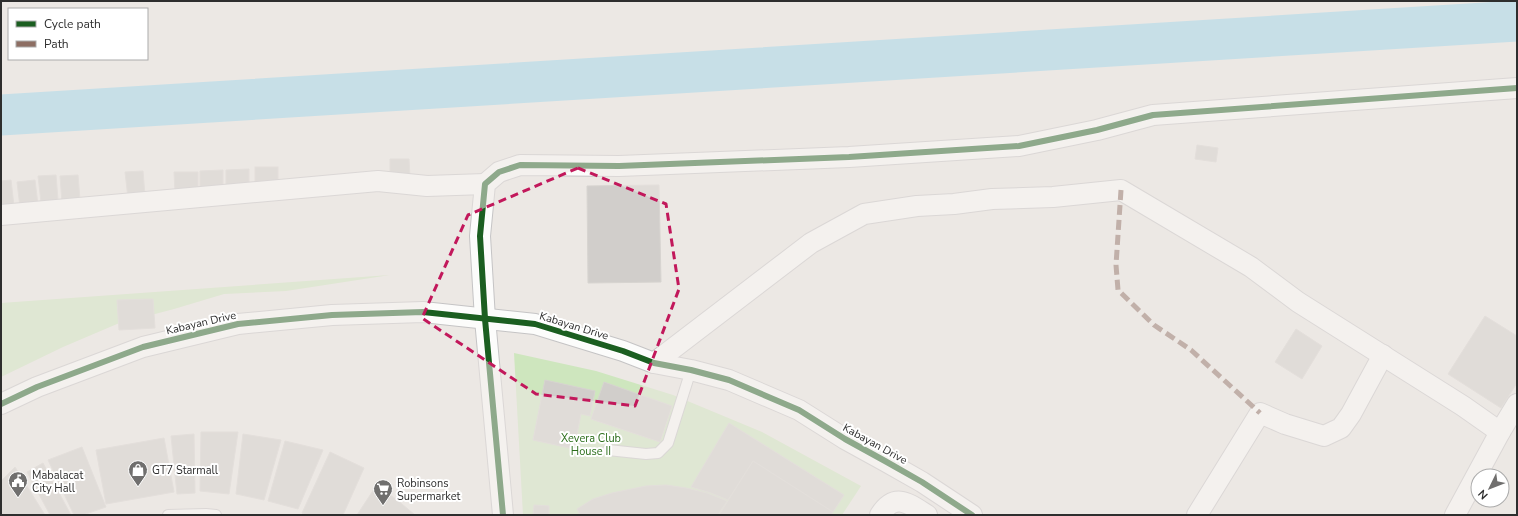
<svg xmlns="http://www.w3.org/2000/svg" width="1518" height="516" viewBox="0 0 1518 516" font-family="'Nunito Sans',sans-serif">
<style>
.green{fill:#cee6be}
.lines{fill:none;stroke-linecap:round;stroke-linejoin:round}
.river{stroke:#99d6ec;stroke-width:41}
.building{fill:#d1cecb;stroke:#d7d4d0}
.lane-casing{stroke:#c5c4c5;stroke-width:12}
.street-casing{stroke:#c5c4c5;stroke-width:22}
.lane{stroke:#fcfcfb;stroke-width:10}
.street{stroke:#fcfcfb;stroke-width:20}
.quiet{stroke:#8d6e63;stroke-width:5;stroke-dasharray:10 5;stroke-linecap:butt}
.cycleway-casing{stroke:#fff;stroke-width:8}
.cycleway{stroke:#1b5e20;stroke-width:6}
.marked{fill:none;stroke:#c2185b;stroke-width:3;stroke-dasharray:8 5;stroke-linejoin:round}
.labels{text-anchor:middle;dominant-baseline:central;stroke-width:4;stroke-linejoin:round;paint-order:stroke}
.street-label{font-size:11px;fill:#2e2e2e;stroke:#fff}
.park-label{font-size:11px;fill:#2c6e1b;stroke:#fff}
.poi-label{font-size:11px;fill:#2e2e2e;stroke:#fff;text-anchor:start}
</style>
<rect width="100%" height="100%" fill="#ece8e4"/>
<g class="green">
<polygon points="390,275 286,291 224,294 174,309 117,324 63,347 1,377 1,303"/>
<polygon points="514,353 596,371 673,395 762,432 861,486 842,515 523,515"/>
</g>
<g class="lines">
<polyline class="river" points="1,115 1517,21"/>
</g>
<g class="building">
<polygon points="1197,145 1218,148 1216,162 1195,159"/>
<polygon points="390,159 409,159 410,178 390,178"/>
<rect x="255" y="167" width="23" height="20"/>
<polygon points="249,169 249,189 226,189 226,170"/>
<polygon points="223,170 223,190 200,191 200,171"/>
<polygon points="143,171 145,196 128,198 125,172"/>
<polygon points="174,172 198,172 198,192 175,192"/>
<polygon points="56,175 58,200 41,202 38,176"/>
<polygon points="78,175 80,200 62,202 60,176"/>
<polygon points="11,180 14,206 1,207 1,181"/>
<polygon points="35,180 38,205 20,207 17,182"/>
<polygon points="659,185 661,282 588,283 587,186"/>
<polygon points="153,299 155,328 119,330 117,300"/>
<polygon points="1485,316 1517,336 1517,383 1501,408 1448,374"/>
<polygon points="1296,329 1322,346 1302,379 1275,362"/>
<polygon points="545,380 595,391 590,416 581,414 574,449 533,440"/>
<polygon points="604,382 672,406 660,442 591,419"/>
<polygon points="729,423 844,495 833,512 753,461 728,500 711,493 691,487"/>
<polygon points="201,432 238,432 229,494 200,491"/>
<polygon points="194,434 195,493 177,494 171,436"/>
<polygon points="243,434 281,440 264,500 236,494"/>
<polygon points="164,438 174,492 106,504 96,450"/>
<polygon points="285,441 323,450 298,509 268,501"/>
<polygon points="82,447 106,507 83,515 74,515 48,460"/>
<polygon points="330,452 364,468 343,515 305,515 302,513"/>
<polygon points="753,461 833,512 831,515 719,515"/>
<polygon points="43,463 71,515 50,515 27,472"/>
<polygon points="15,467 45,515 1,515 1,481"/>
<polygon points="666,485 686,488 707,493 727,501 718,515 580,515 577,509 593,499 612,493 646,486"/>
<polygon points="376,486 396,499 415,515 357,515"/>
<polygon points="534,505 549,506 549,515 533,515"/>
</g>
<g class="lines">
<g class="lane-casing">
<g id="lane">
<polyline points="608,450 646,454 658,453 668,443 691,370"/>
<polyline points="168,515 206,514 216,515"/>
</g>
</g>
<g class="street-casing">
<g id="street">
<polyline points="1,215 378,181 427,186 485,184"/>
<polyline points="654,363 811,243 864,214 917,206 954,204 992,199 1053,197 1121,190 1251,267 1298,302 1463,406 1500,432"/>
<polyline points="1,404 37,387 143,347 238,324 332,315 423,312 535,324 623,351 654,363 691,370 729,380 799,410 845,439 885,461 922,482 972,515"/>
<polyline points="503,515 485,319 480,236 485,184 499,172 520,165 619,166 849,157 1019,146 1097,130 1153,115 1517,88"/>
<path d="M 880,515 C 895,492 908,503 927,515"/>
<polyline points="1197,515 1260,413 1285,424 1324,436 1341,428 1351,414 1383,355"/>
<polyline points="1455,515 1500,432 1517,404"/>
</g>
</g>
<use href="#lane" class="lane"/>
<use href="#street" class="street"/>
<polyline class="quiet" points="1121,190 1116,265 1118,290 1154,325 1191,350 1260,413"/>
<g class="cycleway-casing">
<g id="cycleway">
<polyline points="1,404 37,387 143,347 238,324 332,315 423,312 535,324 623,351 654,363 691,370 729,380 799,410 845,439 885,461 922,482 972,515"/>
<polyline points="503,515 485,319 480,236 485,184 499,172 520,165 619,166 849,157 1019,146 1097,130 1153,115 1517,88"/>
</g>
</g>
<use href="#cycleway" class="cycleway"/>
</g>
<path d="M0 0H1518V516H0ZM 578,168 L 666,204 L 679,289 L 635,406 L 536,394 L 422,318 L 468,215 Z" fill="#ece8e4" fill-opacity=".55" fill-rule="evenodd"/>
<path class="marked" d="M 578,168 L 666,204 L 679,289 L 635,406 L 536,394 L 422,318 L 468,215 Z"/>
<defs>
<g id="shop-pin" transform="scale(1)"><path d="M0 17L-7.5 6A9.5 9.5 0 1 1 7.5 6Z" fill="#706f6e" stroke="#fff"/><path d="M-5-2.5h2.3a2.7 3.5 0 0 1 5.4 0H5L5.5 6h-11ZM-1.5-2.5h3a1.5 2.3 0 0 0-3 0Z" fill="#fff"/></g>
<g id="civic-pin" transform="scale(1)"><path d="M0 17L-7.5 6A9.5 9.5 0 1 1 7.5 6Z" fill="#706f6e" stroke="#fff"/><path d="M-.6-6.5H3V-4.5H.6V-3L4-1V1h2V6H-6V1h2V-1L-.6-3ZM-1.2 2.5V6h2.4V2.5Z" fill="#fff"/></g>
<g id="supermarket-pin" transform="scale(1)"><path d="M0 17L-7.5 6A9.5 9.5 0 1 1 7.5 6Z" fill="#706f6e" stroke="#fff"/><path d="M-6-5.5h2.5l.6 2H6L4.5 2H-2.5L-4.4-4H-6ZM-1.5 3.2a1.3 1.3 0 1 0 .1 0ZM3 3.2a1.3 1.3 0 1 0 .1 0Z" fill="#fff"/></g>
</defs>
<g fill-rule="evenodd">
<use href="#shop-pin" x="138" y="470"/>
<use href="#civic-pin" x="18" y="481"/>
<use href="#supermarket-pin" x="383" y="489"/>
</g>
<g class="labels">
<g class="street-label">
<text transform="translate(201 323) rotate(-13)">Kabayan Drive</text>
<text transform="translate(574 326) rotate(17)">Kabayan Drive</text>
<text transform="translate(875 444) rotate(29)">Kabayan Drive</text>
</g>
<g class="park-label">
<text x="591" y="438">Xevera Club<tspan x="591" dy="13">House II</tspan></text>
</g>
<g class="poi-label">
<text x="152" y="470">GT7 Starmall</text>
<text x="32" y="475">Mabalacat<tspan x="32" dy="13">City Hall</tspan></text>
<text x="397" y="483">Robinsons<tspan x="397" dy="13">Supermarket</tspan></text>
</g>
</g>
<rect width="1518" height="516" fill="none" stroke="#2e2e2e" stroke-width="4"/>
<rect x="8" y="8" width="140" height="52" fill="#ffffff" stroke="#ababab"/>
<rect x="16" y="21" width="20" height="6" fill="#1b5e20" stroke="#ababab"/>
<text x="44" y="28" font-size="12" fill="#2e2e2e">Cycle path</text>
<rect x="16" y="41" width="20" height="6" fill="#8d6e63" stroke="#ababab"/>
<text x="44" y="48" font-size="12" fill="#2e2e2e">Path</text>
<g transform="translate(1490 488) rotate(227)"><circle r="19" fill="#ffffff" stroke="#ababab"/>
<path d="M0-3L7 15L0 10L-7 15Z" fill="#706f6e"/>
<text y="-6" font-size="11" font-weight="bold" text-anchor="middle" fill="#2e2e2e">N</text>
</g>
</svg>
